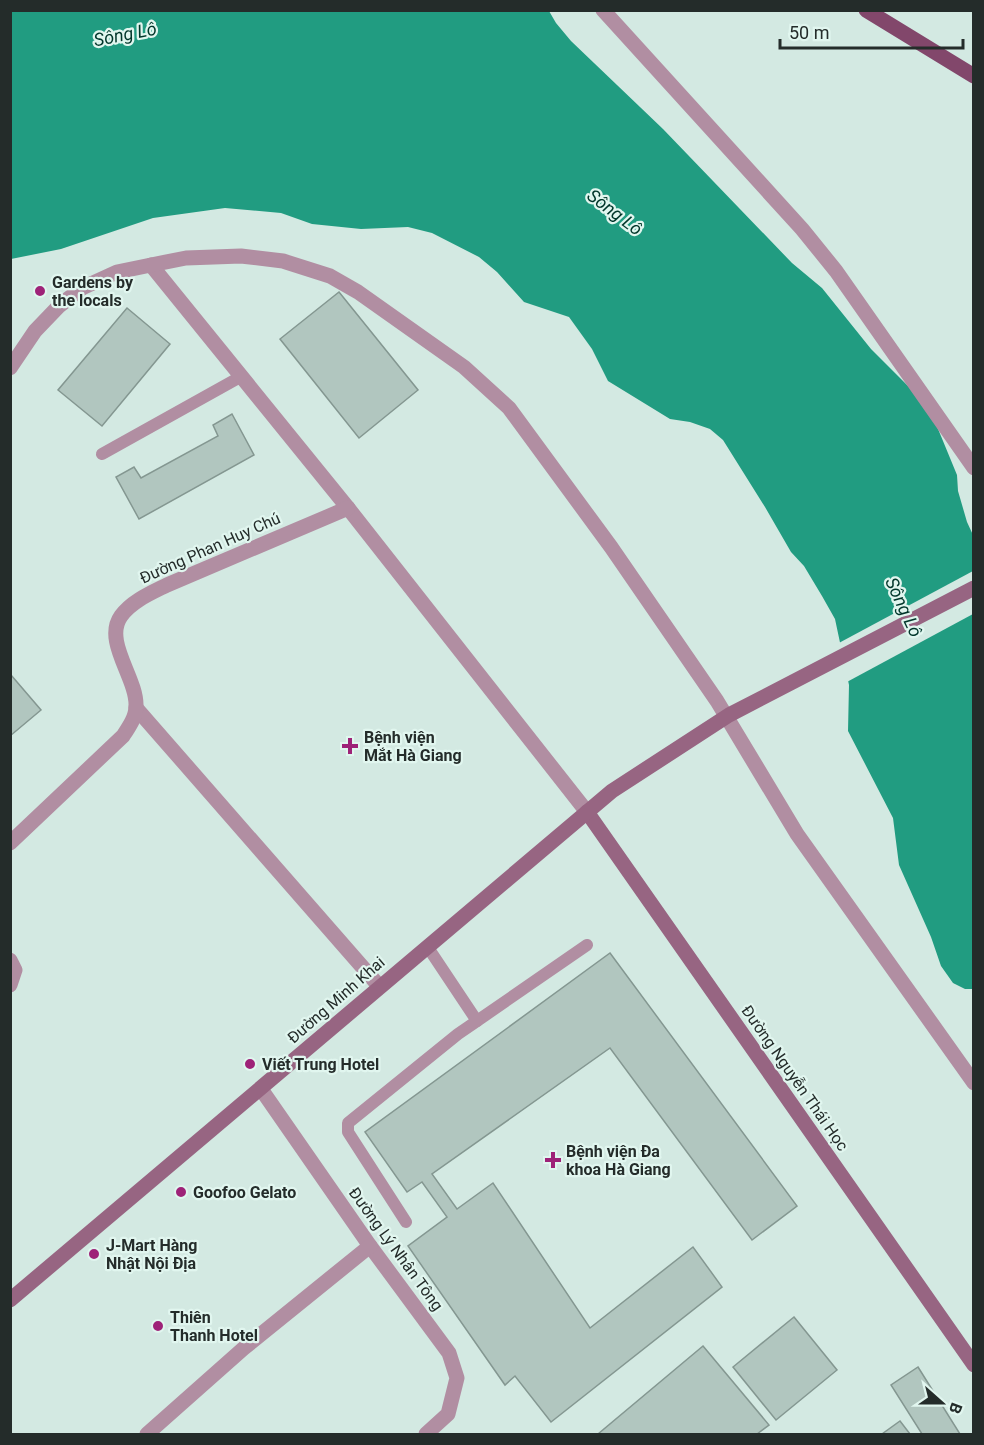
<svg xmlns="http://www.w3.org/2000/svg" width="984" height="1445" viewBox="0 0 984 1445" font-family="Roboto,sans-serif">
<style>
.water{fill:#219c81}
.pier{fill:#d3e9e2}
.building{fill:#b1c6bf;stroke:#849791;stroke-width:1.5}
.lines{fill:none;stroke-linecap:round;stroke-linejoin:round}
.lane{stroke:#b18ea2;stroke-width:12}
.street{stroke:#b18ea2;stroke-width:15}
.secondary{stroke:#976582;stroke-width:15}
.primary{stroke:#82476b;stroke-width:15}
.poi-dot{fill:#9e2278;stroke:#e1f6ef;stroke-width:2}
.labels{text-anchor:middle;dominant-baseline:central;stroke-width:4.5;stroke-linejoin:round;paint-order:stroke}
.poi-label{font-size:16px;font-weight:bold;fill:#242c2a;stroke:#e1f6ef;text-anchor:start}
.street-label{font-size:16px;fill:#242c2a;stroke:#e1f6ef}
.water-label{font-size:18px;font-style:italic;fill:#00362a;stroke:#e1f6ef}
</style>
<rect width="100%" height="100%" fill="#d3e9e2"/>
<polygon class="water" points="11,11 549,11 556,23 571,41 663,129 792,263 822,288 871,349 929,407 957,475 958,491 967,522 973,535 973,989 965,989 953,983 941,966 931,937 899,865 893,818 848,731 849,685 835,619 822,596 804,566 791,552 765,507 723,440 710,429 690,422 670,419 608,381 592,349 569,317 524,302 497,272 479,257 432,233 408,227 361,229 312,224 281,213 225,208 153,218 61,249 11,259"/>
<polygon class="pier" points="973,571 973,614 845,683 837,644"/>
<g class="building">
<polygon points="339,292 418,390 359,438 280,339"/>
<polygon points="127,308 170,344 102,426 58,390"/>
<polygon points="232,414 254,455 139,519 116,477 134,467 141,478 218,436 213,425"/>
<polygon points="11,675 41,710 10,736 10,676"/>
<polygon points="610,953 797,1206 752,1240 610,1048 432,1174 457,1209 493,1183 590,1328 693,1247 722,1287 551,1422 515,1376 505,1385 408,1246 447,1217 422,1182 407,1192 365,1132"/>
<polygon points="794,1317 837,1370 776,1420 733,1367"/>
<polygon points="703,1346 769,1425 757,1434 598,1434"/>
<polygon points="918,1367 960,1434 922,1434 891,1385"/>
<polygon points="900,1421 910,1434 882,1434"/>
</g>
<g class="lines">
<g class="lane">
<polyline points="102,454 242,376"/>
<polyline points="477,1021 587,945"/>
<polyline points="406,1222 348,1132 348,1123 458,1034 477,1021 427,946"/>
</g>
<g class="street">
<polyline points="603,10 802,229 836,271 974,468"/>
<polyline points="151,265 348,508 587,812"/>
<polyline points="10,368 35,331 59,306 82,288 117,272 151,265 186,258 241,256 283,261 330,276 358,292 464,367 509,408 611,547 717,701 797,834 974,1083"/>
<polyline points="136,708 379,986"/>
<path d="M 10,843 L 123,736 C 129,727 136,717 136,706 C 137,678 103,641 121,616 C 132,601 151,593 167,585 L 348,508"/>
<polyline points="10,960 15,970 10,985"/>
<polyline points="261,1089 370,1246 449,1353 457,1378 448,1414 426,1434"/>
<polyline points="147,1434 244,1348 370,1246"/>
</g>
<g class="secondary">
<polyline points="587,812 974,1365"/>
<polyline points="10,1300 612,791 729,715 974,588"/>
</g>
<polyline class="primary" points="866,10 974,76"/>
</g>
<g class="poi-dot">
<circle cx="40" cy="291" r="6"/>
<path d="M347 737h6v6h6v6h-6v6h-6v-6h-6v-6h6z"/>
<circle cx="250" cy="1064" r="6"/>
<path d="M550 1151h6v6h6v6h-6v6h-6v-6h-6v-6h6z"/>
<circle cx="181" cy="1192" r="6"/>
<circle cx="94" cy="1254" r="6"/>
<circle cx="158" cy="1326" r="6"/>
</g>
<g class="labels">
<g class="poi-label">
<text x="52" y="282">Gardens by<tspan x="52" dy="18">the locals</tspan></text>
<text x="364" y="737">Bệnh viện<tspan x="364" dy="18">Mắt Hà Giang</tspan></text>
<text x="262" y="1064">Viết Trung Hotel</text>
<text x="566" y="1151">Bệnh viện Đa<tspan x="566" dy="18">khoa Hà Giang</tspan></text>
<text x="193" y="1192">Goofoo Gelato</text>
<text x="106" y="1245">J-Mart Hàng<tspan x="106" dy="18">Nhật Nội Địa</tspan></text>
<text x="170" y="1317">Thiên<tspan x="170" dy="18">Thanh Hotel</tspan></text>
</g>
<g class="street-label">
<text transform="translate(210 548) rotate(-24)">Đường Phan Huy Chú</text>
<text transform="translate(336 1000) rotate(-41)">Đường Minh Khai</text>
<text transform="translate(795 1078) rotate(55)">Đường Nguyễn Thái Học</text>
<text transform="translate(396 1249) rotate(54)">Đường Lý Nhân Tông</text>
</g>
<g class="water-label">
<text transform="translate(125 34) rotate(-11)">Sông Lô</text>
<text transform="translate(615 212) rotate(37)">Sông Lô</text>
<text transform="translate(904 607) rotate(65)">Sông Lô</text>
</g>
</g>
<rect width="984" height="1445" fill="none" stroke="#242c2a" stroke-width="24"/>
<g transform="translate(942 1403) rotate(111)" stroke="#e1f6ef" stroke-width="4.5" paint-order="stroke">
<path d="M0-4.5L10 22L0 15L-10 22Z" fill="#242c2a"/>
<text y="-9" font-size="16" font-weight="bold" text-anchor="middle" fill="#242c2a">B</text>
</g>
<path d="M780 39v9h183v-9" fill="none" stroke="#242c2a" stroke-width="3"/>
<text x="789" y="39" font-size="18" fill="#242c2a" stroke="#e1f6ef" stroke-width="4.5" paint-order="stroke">50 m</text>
</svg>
